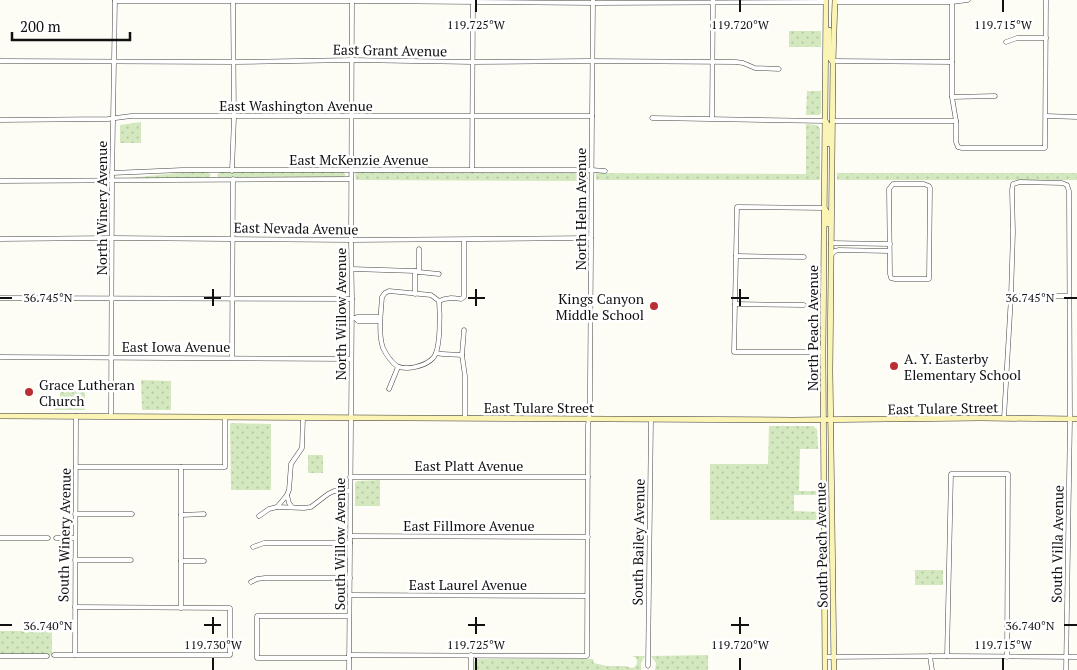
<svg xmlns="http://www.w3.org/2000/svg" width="1077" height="670" viewBox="0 0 1077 670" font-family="'PT Serif',serif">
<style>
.grass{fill:url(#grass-dots)}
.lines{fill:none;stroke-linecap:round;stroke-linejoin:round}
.minor-casing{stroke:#444;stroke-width:5}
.secondary-casing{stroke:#333;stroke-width:6}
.minor{stroke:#fff;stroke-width:4}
.secondary{stroke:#fbf4b4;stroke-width:5}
.ticks{fill:none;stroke:#111;stroke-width:2}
.poi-dot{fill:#bb2e34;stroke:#fff;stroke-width:2}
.labels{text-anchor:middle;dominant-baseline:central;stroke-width:5;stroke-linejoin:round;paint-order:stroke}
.street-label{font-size:14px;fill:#111;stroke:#fff}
.poi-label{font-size:14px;fill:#111;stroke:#fff;text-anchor:start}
.ticks-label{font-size:12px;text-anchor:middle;fill:#111;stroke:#fff;stroke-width:5;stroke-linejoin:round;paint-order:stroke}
</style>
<defs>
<pattern id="grass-dots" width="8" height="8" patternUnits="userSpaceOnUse" patternTransform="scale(1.25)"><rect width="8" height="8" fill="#d4e8bf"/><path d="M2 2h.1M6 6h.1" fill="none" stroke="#b5c6a3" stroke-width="1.8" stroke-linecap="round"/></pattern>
</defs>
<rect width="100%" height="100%" fill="#fefdf5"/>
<g class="grass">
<rect x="789" y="31" width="32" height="16"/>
<polygon points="807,91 821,91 821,113 819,115 806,115"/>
<polygon points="141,122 141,143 120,143 120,125"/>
<polygon points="806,124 817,125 820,128 820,180 596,180 596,173 806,174"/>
<polygon points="188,172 208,172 211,175 208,179 119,179"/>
<polygon points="220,172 343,172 346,175 344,177 243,177 220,178 218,177 217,175"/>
<polygon points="357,172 586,173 588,173 588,181 358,180 356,180 355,174"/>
<rect x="837" y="173" width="240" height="7"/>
<polygon points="141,380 171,381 171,410 142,410"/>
<polygon points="60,388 85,388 85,410 54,410 54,398 60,398"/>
<polygon points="231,423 271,424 271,490 231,490 230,425"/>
<polygon points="769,426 813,426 817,429 818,449 800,449 799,491 819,491 819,495 794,495 794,511 820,512 821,520 710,520 710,464 768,464"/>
<rect x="308" y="455" width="15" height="18"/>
<polygon points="380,480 380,506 355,506 355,483 357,481"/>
<rect x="915" y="570" width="28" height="15"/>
<polygon points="0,631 52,631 52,655 0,654"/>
<polygon points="708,655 708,670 655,670 656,663 651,656"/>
<path d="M 632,656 L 645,656 L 641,663 L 641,670 L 474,670 L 474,662 L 477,659 L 593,659 L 594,663 L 607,666 L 625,666 L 632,668 C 637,667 638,662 636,658 Z"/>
</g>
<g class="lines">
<g class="minor-casing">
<g id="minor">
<polyline points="115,1 352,1 594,3 826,2"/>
<polyline points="835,2 952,2 968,0"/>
<polyline points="952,2 952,97 956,121 956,142 958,147 962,148 1045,148 1046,0"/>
<polyline points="1006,42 1017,38 1046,38"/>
<polyline points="0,61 234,62 352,60 472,62 589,61 736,62 743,63 755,68 779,69"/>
<polyline points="833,61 952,62"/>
<polyline points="952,97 995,96"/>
<polyline points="1046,116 1077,117"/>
<polyline points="652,118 825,121"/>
<polyline points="712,118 713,0"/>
<polyline points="0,120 108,119 131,116 592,116"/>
<polyline points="832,121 956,121"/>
<polyline points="472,170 473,0"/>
<polyline points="232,171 234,117 233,1"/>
<polyline points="112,173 182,170 592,170 605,171"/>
<polyline points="0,181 351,179"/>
<polygon points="893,184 924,184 929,186 930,188 929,279 895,279 891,278 890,274 889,189"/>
<polyline points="0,239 112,238 351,240 591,238"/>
<polyline points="831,243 890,244"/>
<polyline points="419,249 419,272"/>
<polyline points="832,254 835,251 839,250 889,251"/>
<polyline points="736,256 804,257"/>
<polyline points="352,269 415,271 415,294"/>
<polyline points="415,271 419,272 439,274"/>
<path d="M 389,291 L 431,295 L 439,301 C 440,312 441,350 433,358 C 426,366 406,371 397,366 C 391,362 386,354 383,348 C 378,334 381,312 382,297 L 385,293 Z"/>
<polyline points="1011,296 1069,296"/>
<polyline points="0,298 352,299"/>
<path d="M 439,301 C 447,297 453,298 461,299 L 464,297 L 464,240"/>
<polyline points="735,304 804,305"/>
<polyline points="352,318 355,318 357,317 378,317 380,318"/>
<polyline points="355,318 358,321 378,321 380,318"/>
<polyline points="823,352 734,352 737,207 824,208"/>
<path d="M 436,353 C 445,355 453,354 462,355 L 465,376 L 465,418"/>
<polyline points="462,355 464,330"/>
<polyline points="0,357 351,359"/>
<polyline points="232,358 233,179"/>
<polyline points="389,389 398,367"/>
<polyline points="111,416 112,181 115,0"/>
<polyline points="1004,418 1011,296 1013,232 1012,190 1013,184 1020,182 1062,183 1067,185 1069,191 1070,419 1066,670"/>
<polyline points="76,467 225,467 225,417"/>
<polyline points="350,477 588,477"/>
<polyline points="287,495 289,490 291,464 302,448 303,418"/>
<polyline points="277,507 287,495 289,503 292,507"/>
<polyline points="75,514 132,514"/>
<polyline points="181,515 204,514"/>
<polyline points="259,516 269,509 277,507 304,508 311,507 328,494 334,491 350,491"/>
<polyline points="350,536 588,537"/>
<polyline points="0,538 48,538"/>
<polyline points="56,538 75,538"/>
<polyline points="253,547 264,543 350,543"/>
<polyline points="75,560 131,560"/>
<polyline points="181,561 204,561"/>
<polyline points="251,582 257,579 265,578 350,578"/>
<polyline points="350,595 587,596"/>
<polyline points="181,608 181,467"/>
<polyline points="54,655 230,655 230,608 75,607"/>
<polyline points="75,655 76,416"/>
<polyline points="349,655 587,656 588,425 590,411 590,384 592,116 593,0"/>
<polyline points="0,656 47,656"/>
<polyline points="930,656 932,670"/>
<polyline points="947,656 951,474 1008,474 1007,657"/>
<polyline points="825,657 947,656 1077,657"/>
<polyline points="349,658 257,658 257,616 349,616"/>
<polyline points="648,666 651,419"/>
<polyline points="349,670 352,299 351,240 352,0"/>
<polyline points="471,670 471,655"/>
</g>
</g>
<g class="secondary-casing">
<g id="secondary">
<polyline points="829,30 829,57 832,61"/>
<polyline points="825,121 828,125 829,144"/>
<polyline points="824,208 827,212 828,224"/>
<polyline points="0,416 793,420 981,418 1077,419"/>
<polyline points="825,670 823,352 826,0"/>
<polyline points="834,670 830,371 833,61 835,0"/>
</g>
</g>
<use href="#minor" class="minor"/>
<use href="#secondary" class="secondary"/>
</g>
<path class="ticks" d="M 476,0 L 476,12M 740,0 L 740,12M 1003,0 L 1003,12M 213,289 L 213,306M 476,289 L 476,306M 740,289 L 740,306M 0,298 L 12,298M 204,298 L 221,298M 468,298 L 485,298M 731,298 L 749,298M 1064,298 L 1077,298M 213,617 L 213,634M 476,617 L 476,634M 740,617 L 740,634M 0,625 L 12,625M 204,625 L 221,625M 468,625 L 485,625M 731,625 L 749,625M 1064,625 L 1077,625M 213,658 L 213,670M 476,658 L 476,670M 740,658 L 740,670M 1003,658 L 1003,670"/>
<g class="poi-dot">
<circle cx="654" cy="306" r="5"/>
<circle cx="894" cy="366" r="5"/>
<circle cx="29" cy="392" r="5"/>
</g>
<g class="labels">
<g class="street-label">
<text transform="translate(390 50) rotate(1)">East Grant Avenue</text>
<text x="296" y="105">East Washington Avenue</text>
<text x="359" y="159">East McKenzie Avenue</text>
<text transform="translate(101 208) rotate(-90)">North Winery Avenue</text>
<text transform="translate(580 209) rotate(-90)">North Helm Avenue</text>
<text transform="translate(296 228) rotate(1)">East Nevada Avenue</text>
<text transform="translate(340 314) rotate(-90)">North Willow Avenue</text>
<text transform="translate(812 328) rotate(-90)">North Peach Avenue</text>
<text x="176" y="346">East Iowa Avenue</text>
<text x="539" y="407">East Tulare Street</text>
<text transform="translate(943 408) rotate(-1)">East Tulare Street</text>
<text x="469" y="465">East Platt Avenue</text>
<text x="469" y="525">East Fillmore Avenue</text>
<text transform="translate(64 535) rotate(-89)">South Winery Avenue</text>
<text transform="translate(638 542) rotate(-89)">South Bailey Avenue</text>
<text transform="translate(339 544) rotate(-90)">South Willow Avenue</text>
<text transform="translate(1057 544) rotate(-89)">South Villa Avenue</text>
<text transform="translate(821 545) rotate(-91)">South Peach Avenue</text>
<text x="468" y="584">East Laurel Avenue</text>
</g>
<g class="poi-label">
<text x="644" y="298" text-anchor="end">Kings Canyon<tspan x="644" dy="16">Middle School</tspan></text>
<text x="904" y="358">A. Y. Easterby<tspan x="904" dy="16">Elementary School</tspan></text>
<text x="39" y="384">Grace Lutheran<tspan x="39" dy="16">Church</tspan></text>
</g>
</g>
<g class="ticks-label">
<text x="476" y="29">119.725°W</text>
<text x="740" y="29">119.720°W</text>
<text x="1003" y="29">119.715°W</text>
<text x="48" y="302">36.745°N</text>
<text x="1030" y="302">36.745°N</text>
<text x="48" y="630">36.740°N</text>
<text x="1030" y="630">36.740°N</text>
<text x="213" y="649">119.730°W</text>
<text x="476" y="649">119.725°W</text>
<text x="740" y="649">119.720°W</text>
<text x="1003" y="649">119.715°W</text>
</g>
<path d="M12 32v8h118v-8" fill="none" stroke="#111111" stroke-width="2.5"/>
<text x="20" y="32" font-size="15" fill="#111111" stroke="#ffffff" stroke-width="4" paint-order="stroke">200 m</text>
</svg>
